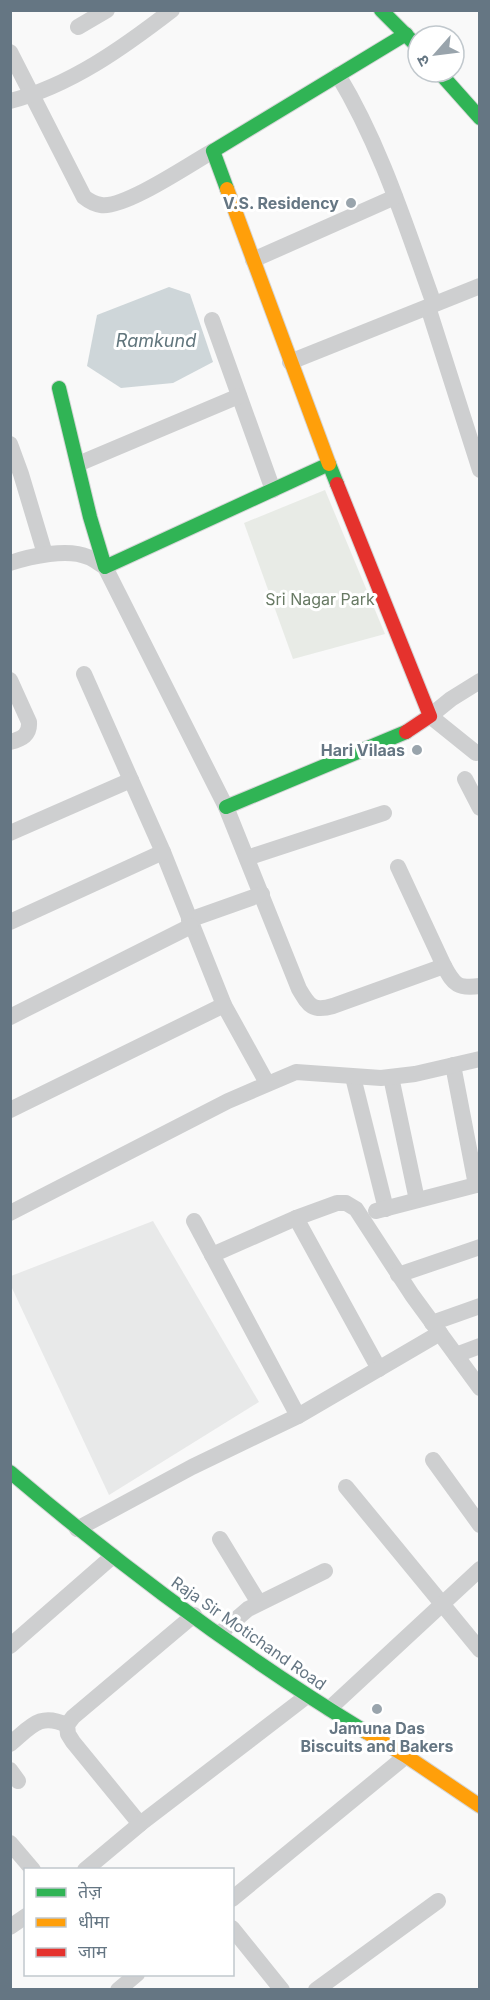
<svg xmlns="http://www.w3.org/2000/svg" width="490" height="2000" viewBox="0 0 490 2000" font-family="Inter,'Noto Sans Devanagari',sans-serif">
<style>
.built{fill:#e8e9e9}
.green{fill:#e8ebe6}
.water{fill:#ced6d9}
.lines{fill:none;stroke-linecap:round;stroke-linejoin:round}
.fast-casing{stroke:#d5d6d7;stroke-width:16}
.slow-casing{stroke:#d5d6d7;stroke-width:16}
.jam-casing{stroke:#d5d6d7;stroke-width:16}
.street{stroke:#cecfd0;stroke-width:16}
.fast{stroke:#30b455;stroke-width:14}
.slow{stroke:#ff9f0a;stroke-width:14}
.jam{stroke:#e5322d;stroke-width:14}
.poi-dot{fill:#99a4ac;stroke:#fff;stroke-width:2}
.labels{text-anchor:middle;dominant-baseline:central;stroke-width:6;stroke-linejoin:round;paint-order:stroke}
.poi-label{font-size:16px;font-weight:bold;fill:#657683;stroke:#fff;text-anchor:end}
.park-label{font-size:16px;fill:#687a64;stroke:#fff}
.street-label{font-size:16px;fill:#657683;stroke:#fff}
.water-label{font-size:18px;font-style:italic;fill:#60757c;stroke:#fff}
</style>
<rect width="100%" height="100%" fill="#f9f9f9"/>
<polygon class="built" points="153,1221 259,1402 109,1495 11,1286 11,1276"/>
<polygon class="green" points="325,490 385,634 293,659 244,523"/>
<polygon class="water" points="169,287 190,294 213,362 173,383 121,388 87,366 97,315"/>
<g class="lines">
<g class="fast-casing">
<g id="fast">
<polyline points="381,10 418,47"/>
<polyline points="439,72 480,118"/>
<polyline points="227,189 213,151 406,34"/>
<polyline points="59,388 90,517 105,567 329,464 337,484"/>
<polyline points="226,807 406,732"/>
<path d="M 10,1472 C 122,1567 241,1656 366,1732"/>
</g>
</g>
<g class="slow-casing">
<g id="slow">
<polyline points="227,189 329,464"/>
<polyline points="366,1732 406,1756 480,1806"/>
</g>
</g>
<g class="jam-casing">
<polyline id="jam" points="337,484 430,716 406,732"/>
</g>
<g class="street">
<polyline points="78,27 107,10"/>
<path d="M 10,52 L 84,197 C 89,201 94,204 101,205 C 124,209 190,164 213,151"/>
<path d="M 338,75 C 381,146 406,227 434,304"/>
<path d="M 10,101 C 70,86 124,47 172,10"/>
<polyline points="253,260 395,197"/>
<polyline points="428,307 480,470"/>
<polyline points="212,320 273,490"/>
<polyline points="290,362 480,286"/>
<polyline points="10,444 21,474 45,554"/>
<polyline points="78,464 239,396"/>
<path d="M 10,563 C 31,556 68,548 88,557 C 94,559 99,564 105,567 L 226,807 L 299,989 C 309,1006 313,1012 333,1006 L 444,966 L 398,867"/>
<polyline points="84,674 131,780"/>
<path d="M 10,680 L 29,722 C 30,735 22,739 10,742"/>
<polyline points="476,753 430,716 451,699 480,681"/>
<polyline points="465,779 480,808"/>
<polyline points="10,833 131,780 163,852 224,1005 267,1083"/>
<polyline points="247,858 384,813"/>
<polyline points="189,920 262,894"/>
<polyline points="10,922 163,852"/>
<path d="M 444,966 C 454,985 458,989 480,986"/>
<polyline points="10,1017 191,926"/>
<polyline points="453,1065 476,1185"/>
<polyline points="353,1077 386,1209"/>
<polyline points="391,1077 417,1200"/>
<polyline points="10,1110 224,1005"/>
<polyline points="376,1211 480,1184"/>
<polyline points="10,1213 228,1101 296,1072 381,1078 415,1074 480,1059"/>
<polyline points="296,1218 379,1369"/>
<polyline points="194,1221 298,1416"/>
<polyline points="212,1255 296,1218 337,1203 346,1203 356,1209 412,1295 480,1388"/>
<polyline points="398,1275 480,1247"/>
<polyline points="432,1323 480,1306"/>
<polyline points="456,1355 480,1346"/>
<polyline points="433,1460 480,1525"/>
<polyline points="346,1487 480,1650"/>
<polyline points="77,1529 192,1467 298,1416 440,1333"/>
<polyline points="220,1539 259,1603"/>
<polyline points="219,1634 248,1609 325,1571"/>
<polyline points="10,1646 113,1556"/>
<polyline points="329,1709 480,1569"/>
<path d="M 10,1744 C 31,1727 39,1712 67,1725"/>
<polyline points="10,1770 18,1781"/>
<polyline points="140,1824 73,1742 68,1734 67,1725 73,1717 194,1615"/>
<polyline points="10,1843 33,1870"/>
<polyline points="85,1870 140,1824 307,1696"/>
<polyline points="232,1899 406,1756"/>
<polyline points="10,1927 26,1916"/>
<polyline points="232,1928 282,1990"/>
<polyline points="118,1990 137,1974"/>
<polyline points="316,1990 438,1901"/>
</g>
<use href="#fast" class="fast"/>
<use href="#slow" class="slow"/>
<use href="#jam" class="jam"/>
</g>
<g class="poi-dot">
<circle cx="351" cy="203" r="6"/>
<circle cx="417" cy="750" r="6"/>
<circle cx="377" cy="1709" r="6"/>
</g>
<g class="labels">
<g class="poi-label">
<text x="339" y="203">V.S. Residency</text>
<text x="405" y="750">Hari Vilaas</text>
<text x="377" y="1728" text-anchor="middle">Jamuna Das<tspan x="377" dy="18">Biscuits and Bakers</tspan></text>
</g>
<g class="park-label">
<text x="320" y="599">Sri Nagar Park</text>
</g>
<g class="street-label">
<text transform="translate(249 1633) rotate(35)">Raja Sir Motichand Road</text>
</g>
<g class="water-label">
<text x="156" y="340">Ramkund</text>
</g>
</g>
<rect width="490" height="2000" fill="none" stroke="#657683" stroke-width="24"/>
<rect x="24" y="1868" width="210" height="108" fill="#ffffff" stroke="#c1c8cd" stroke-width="1.5"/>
<rect x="36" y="1888" width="30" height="9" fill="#30b455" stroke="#c1c8cd" stroke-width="1.5"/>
<text x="78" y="1898" font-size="18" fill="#657683">तेज़</text>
<rect x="36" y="1918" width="30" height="9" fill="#ff9f0a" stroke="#c1c8cd" stroke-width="1.5"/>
<text x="78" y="1928" font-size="18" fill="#657683">धीमा</text>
<rect x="36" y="1948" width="30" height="9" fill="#e5322d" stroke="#c1c8cd" stroke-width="1.5"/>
<text x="78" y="1958" font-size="18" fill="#657683">जाम</text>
<g transform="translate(436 54) rotate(242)"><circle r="28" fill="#ffffff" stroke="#c1c8cd" stroke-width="1.5"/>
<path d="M0-4.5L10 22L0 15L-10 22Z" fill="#99a4ac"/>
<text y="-9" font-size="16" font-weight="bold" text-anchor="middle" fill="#657683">उ</text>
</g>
</svg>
